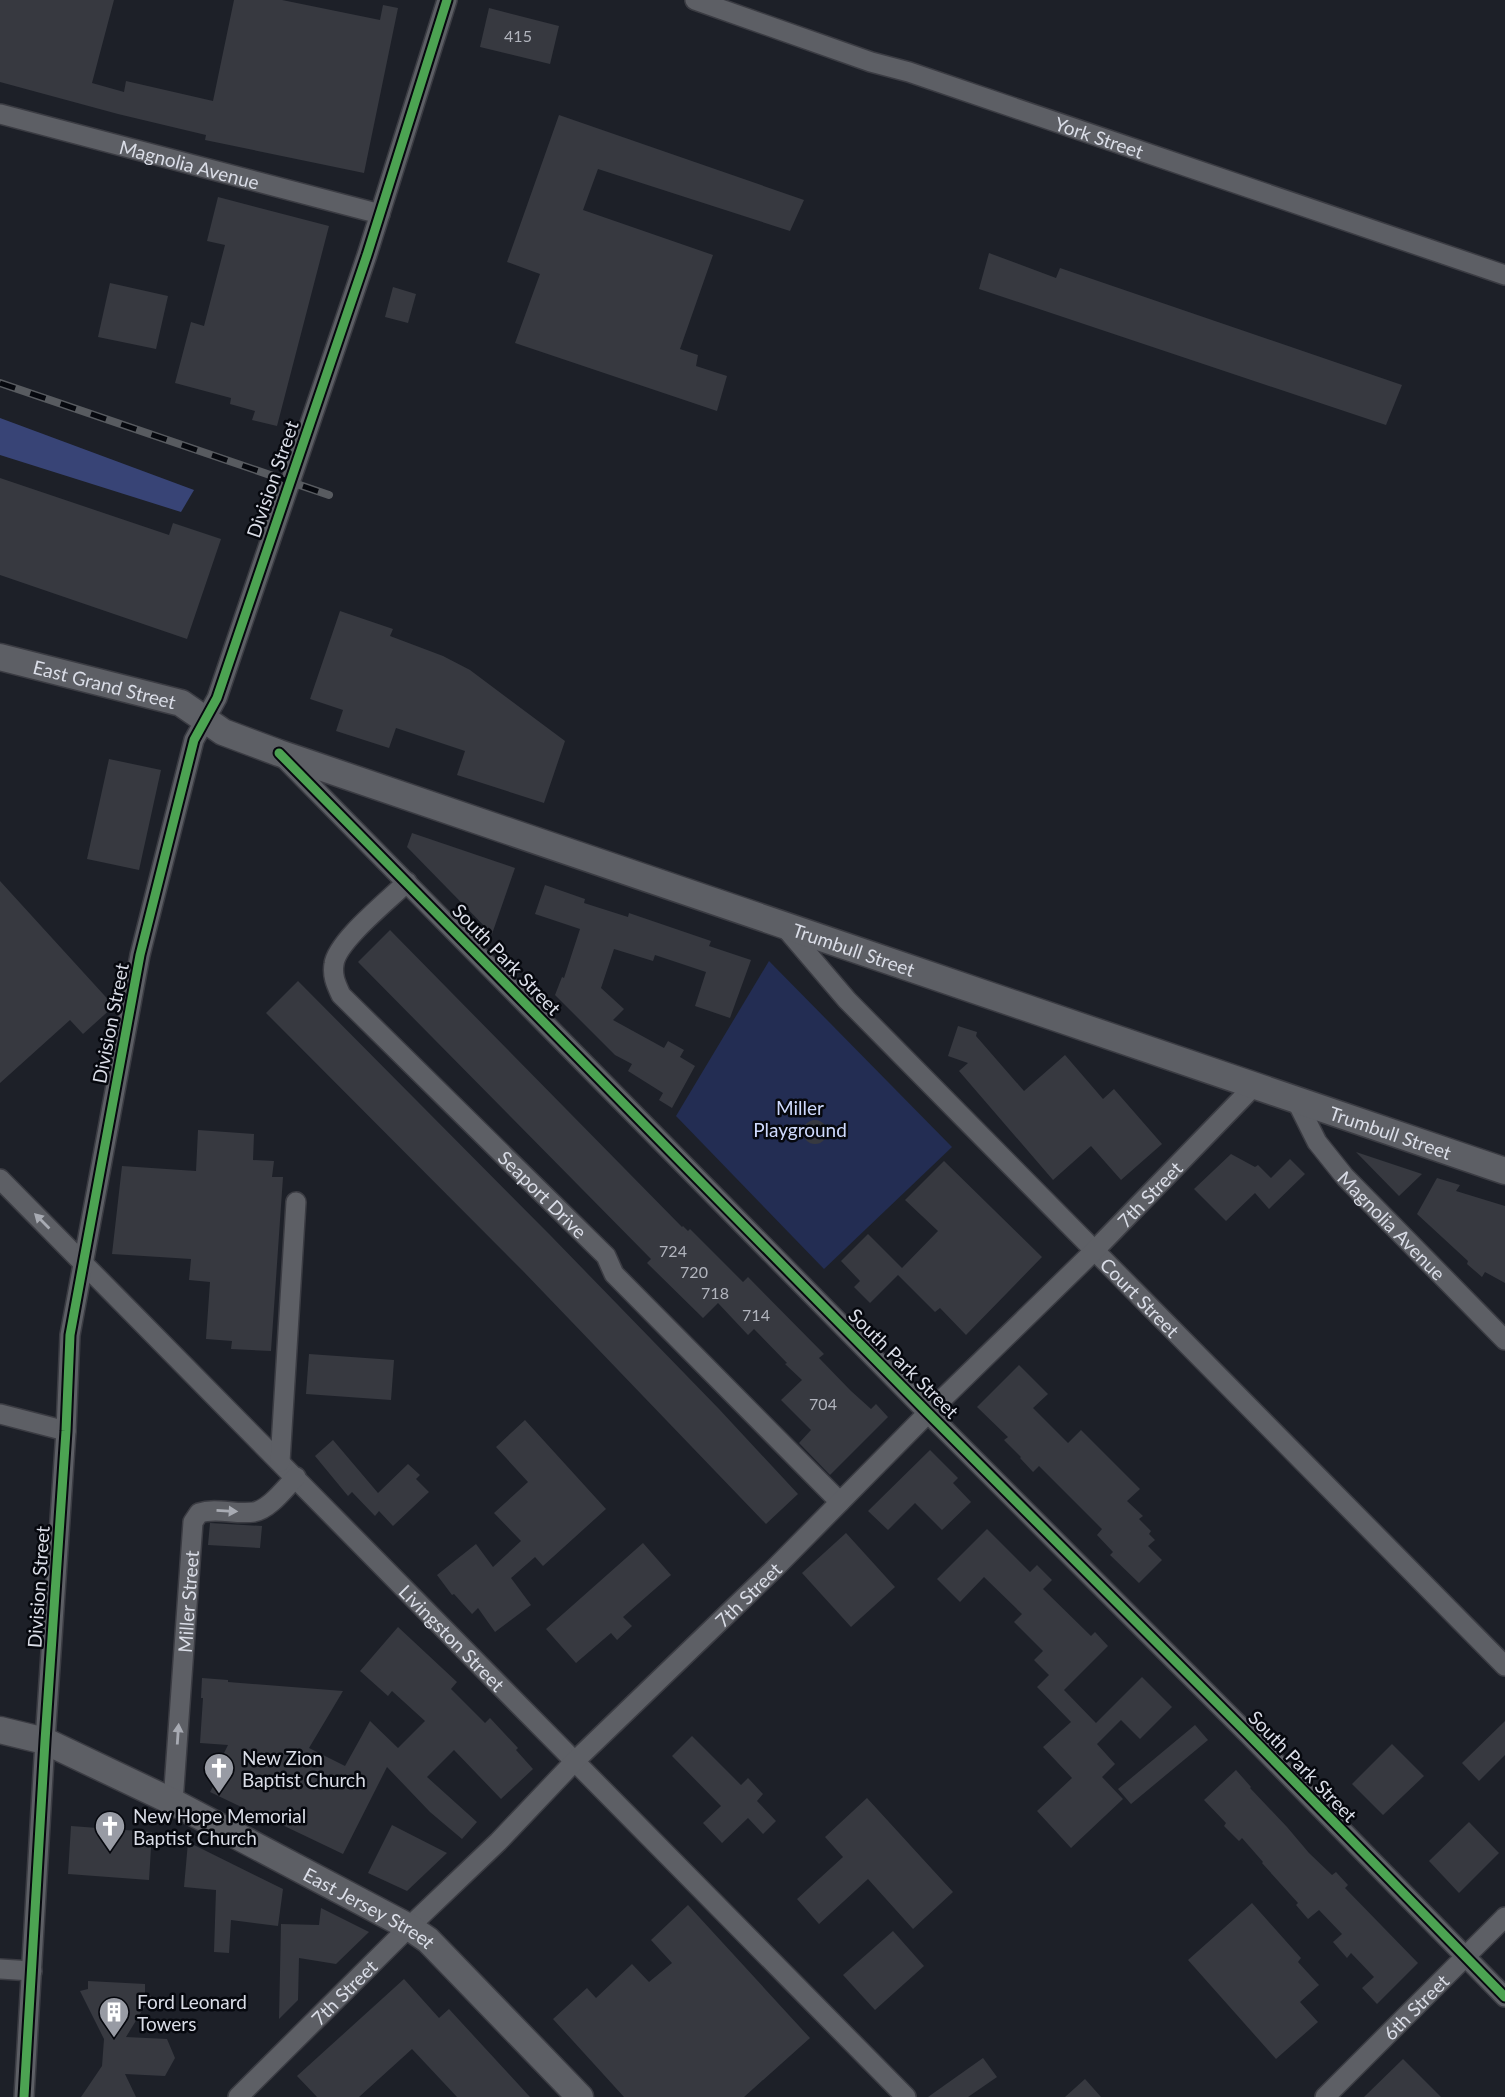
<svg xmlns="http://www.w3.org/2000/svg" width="1505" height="2097" viewBox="0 0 1505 2097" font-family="Lato,sans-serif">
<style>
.green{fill:#232d53}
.forest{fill:#384476}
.building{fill:#373940}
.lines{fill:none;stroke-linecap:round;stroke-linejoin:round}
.street-casing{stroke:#3b3c43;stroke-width:22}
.secondary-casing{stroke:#3b3c43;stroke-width:29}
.street{stroke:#5d5f65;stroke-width:19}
.secondary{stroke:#5d5f65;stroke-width:26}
.rail-casing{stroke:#585b60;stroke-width:8}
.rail{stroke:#06080e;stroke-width:5;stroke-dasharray:16;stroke-linecap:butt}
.cycleway-casing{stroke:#06080e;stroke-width:13}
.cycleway{stroke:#4ca352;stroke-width:9}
.oneway{fill:#a8abb3}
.labels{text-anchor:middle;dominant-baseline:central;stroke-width:5;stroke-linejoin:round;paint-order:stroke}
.number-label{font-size:16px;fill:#b1b4bd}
.street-label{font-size:19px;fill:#dadde7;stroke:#06080e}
.park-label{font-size:19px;fill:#cfdafd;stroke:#06080e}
.poi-label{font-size:19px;fill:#dadde7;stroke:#06080e;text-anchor:start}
</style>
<rect width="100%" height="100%" fill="#1d2028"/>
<polygon class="green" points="769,961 952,1147 824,1269 676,1116"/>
<polygon class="forest" points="0,418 194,490 181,512 0,455"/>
<g class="building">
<polygon points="0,0 114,0 92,83 124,92 126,81 213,101 234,0 282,0 380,20 383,5 398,8 364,173 205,140 206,135 118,114 0,82"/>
<polygon points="489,8 559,26 550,64 480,47"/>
<polygon points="559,115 804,200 790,231 598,169 583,210 713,255 680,349 698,355 696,366 727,376 717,411 515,343 540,274 507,262"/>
<polygon points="218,197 329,226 277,426 252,420 255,411 230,404 231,398 175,383 191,322 204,326 225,245 207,241"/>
<polygon points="989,253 1056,278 1060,268 1402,385 1386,425 979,289"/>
<polygon points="110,283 168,296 156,349 98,337"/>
<polygon points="393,287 416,294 408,323 385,317"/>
<polygon points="0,478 169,535 173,523 221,539 187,639 0,575"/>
<polygon points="340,611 393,629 390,636 443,656 470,670 565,741 544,803 457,775 465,751 396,728 389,748 336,731 343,710 310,699"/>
<polygon points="109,759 161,770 139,870 87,859"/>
<polygon points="412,833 515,868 492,934 407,847"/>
<polygon points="0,881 114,1006 83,1034 70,1020 0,1083"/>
<polygon points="545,885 585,899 584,903 628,917 629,913 711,941 709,946 751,960 730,1018 695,1006 706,972 655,955 653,961 614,949 601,988 624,1009 613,1020 664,1048 668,1041 684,1050 680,1057 695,1066 672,1108 659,1100 663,1093 628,1071 632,1064 615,1055 555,995 562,977 564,978 580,929 535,914"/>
<polygon points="390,930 682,1227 683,1226 688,1231 690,1229 743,1282 748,1277 824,1354 819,1358 851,1391 871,1409 876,1404 888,1417 830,1475 799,1443 811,1430 781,1400 802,1380 785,1364 787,1363 754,1329 748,1335 718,1303 703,1318 647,1263 651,1259 358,962"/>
<polygon points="298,981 551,1236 719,1409 798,1494 766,1524 522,1270 266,1013"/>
<polygon points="958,1026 977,1032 976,1036 1024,1091 1065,1055 1103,1099 1114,1089 1162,1144 1121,1180 1091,1146 1053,1180 959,1071 968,1063 948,1056"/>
<circle cx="815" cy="1132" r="12"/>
<polygon points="198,1130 254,1134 253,1160 274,1161 272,1177 283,1177 271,1351 231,1349 232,1341 206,1339 210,1282 189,1280 191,1259 112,1254 122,1166 196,1171"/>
<polygon points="1356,1152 1422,1174 1399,1196"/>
<polygon points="1231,1154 1255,1167 1258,1165 1271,1178 1290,1159 1305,1174 1269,1209 1255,1193 1226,1221 1194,1189"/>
<polygon points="944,1161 1042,1257 966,1335 940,1308 935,1312 898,1275 870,1303 854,1287 860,1281 841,1261 868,1234 902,1268 938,1231 905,1200"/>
<polygon points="1437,1178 1460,1185 1456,1191 1505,1206 1505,1283 1485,1272 1482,1277 1467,1264 1468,1261 1417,1214"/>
<polygon points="309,1354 394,1360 391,1400 306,1394"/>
<polygon points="1019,1365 1048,1394 1033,1408 1068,1443 1081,1430 1140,1489 1127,1501 1143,1516 1139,1519 1151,1531 1149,1534 1155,1540 1148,1546 1162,1560 1139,1583 1110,1555 1113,1552 1097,1535 1102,1529 1039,1466 1033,1472 1020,1458 1021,1457 1004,1440 1008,1437 977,1407"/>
<polygon points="525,1420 606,1509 543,1566 535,1557 511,1578 531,1605 495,1632 478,1608 472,1614 454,1594 452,1595 437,1575 476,1544 493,1567 521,1541 494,1513 528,1482 496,1447"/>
<polygon points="333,1440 378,1493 408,1464 420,1475 416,1479 429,1492 393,1526 379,1511 375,1516 352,1492 348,1496 315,1456"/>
<polygon points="930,1450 958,1478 953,1483 971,1502 942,1530 915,1503 888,1530 868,1511"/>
<polygon points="210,1523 262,1526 260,1548 208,1545"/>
<polygon points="987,1529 1030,1572 1037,1565 1052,1580 1043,1589 1091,1636 1095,1632 1108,1646 1064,1690 1096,1723 1142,1677 1172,1707 1140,1739 1121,1720 1097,1744 1115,1764 1102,1777 1123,1799 1071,1848 1037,1811 1072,1778 1043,1747 1071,1722 1037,1687 1049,1675 1034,1660 1043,1651 1014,1622 1022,1614 984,1577 960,1602 937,1579"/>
<polygon points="846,1533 895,1587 851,1627 802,1573"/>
<polygon points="643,1543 671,1575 623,1617 632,1626 617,1640 611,1633 576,1663 546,1629"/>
<polygon points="398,1627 457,1682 451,1689 485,1723 490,1718 518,1748 516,1750 533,1769 501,1799 454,1750 427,1777 477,1822 462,1839 430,1812 387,1767 343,1854 276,1822 275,1825 259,1818 260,1816 210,1792 227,1760 222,1757 228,1745 200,1743 203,1698 201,1698 202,1678 228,1680 228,1682 343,1691 309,1748 345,1766 370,1721 398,1748 425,1721 392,1691 388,1696 360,1671"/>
<polygon points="1505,1721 1505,1755 1479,1781 1462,1763"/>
<polygon points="1195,1725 1208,1740 1131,1804 1118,1789"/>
<polygon points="692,1736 741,1785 748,1778 763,1794 757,1801 776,1821 763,1834 748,1818 722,1843 703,1823 721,1806 672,1756"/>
<polygon points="1392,1744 1424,1776 1383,1815 1352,1784"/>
<polygon points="1236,1770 1251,1787 1250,1788 1287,1827 1309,1853 1332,1875 1336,1872 1348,1885 1345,1888 1418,1963 1377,2004 1362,1988 1374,1977 1351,1953 1347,1958 1333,1942 1342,1934 1319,1910 1308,1919 1296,1905 1298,1903 1262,1863 1263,1862 1242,1838 1239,1841 1224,1826 1226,1823 1204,1800"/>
<polygon points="867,1798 953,1892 913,1929 868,1879 819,1924 797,1899 843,1857 825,1837"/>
<polygon points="1469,1822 1499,1853 1459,1893 1429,1861"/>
<polygon points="392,1825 447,1853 407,1891 368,1873"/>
<polygon points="71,1826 152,1832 149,1880 68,1874"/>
<polygon points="188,1842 283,1889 278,1926 231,1920 229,1953 214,1952 216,1890 184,1887"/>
<polygon points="1252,1903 1301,1958 1298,1962 1319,1985 1300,2002 1318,2022 1276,2059 1188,1960"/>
<polygon points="688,1905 810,2038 744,2097 624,2097 553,2019 587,1988 596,1998 632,1964 649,1982 672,1963 651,1940"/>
<polygon points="321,1908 369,1932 336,1964 299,1958 298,2000 279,2019 281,1924 319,1925"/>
<polygon points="893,1931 924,1966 875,2010 843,1975"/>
<polygon points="404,1979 439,2018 449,2009 530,2097 457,2097 412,2049 359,2097 317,2097 297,2076"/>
<polygon points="88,1981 145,1984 145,1993 151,1996 126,2037 167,2039 175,2058 165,2076 125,2074 136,2097 81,2097 102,2066 104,2039 80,1991 88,1989"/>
<polygon points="983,2058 997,2077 968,2097 928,2097"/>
<polygon points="1403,2059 1441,2097 1364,2097"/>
<polygon points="1085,2079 1101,2097 1065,2097"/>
</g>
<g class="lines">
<g class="street-casing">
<g id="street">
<path id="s1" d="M 695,0 L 871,62 L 909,72 L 1505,275"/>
<path id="s2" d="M 0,114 L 380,214"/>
<polyline points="282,756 928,1413 1248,1734 1505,1997"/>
<path id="s3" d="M 407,882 C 389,900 337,941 334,964 C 332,976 336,984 341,995 L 606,1256 L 614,1274 L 840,1502"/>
<path id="s4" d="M 783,925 L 847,1000 L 1505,1666"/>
<path id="s5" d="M 1296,1100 L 1317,1142 L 1345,1177 L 1505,1340"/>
<path id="s6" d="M 0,1179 L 906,2097"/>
<polyline points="0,1414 66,1431"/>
<polyline points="280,1462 296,1202"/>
<path id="s7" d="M 173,1802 L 193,1522 L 199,1513 C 217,1507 235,1515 254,1512 C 270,1509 285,1488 296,1477"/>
<polyline points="0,1969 32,1971"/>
<polyline points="24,2097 45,1741 66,1431 70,1335 140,955 194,740 217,698 367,255 447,0"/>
<path id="s8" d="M 238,2097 L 409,1927 L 498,1842 L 574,1762 L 774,1569 L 928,1413 L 1094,1251 L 1254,1086"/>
<path id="s9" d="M 1325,2097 L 1505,1917"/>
</g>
</g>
<g class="secondary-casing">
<g id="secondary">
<path id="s10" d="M 0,657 L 181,703 L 223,732 L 279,753 L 1505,1171"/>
<path id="s11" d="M 0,1730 L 45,1741 L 173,1802 L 409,1927 L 428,1940 L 580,2097"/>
</g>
</g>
<use href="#street" class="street"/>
<use href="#secondary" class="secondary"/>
<g class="rail-casing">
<polyline id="rail" points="0,383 329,495"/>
</g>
<use href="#rail" class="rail"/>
<g class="cycleway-casing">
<g id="cycleway">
<polyline points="279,753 928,1413 1248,1734 1505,1997"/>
<polyline points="24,2097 45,1741 66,1431 70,1335 140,955 194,740 217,698 367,255 447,0"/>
</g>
</g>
<use href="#cycleway" class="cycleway"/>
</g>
<defs><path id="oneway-solid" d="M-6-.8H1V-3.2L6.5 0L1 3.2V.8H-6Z" transform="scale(1.75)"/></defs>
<g class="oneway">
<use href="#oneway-solid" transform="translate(42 1221) rotate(-135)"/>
<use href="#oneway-solid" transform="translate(227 1511) rotate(3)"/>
<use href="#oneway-solid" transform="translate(178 1734) rotate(-86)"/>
</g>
<defs>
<g id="church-pin" transform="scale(1.575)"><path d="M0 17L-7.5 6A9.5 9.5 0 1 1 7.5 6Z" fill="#989ba4" stroke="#06080e"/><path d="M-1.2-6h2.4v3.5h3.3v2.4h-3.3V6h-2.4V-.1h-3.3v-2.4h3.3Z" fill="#fff"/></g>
<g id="building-pin" transform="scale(1.575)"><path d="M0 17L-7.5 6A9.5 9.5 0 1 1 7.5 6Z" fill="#989ba4" stroke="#06080e"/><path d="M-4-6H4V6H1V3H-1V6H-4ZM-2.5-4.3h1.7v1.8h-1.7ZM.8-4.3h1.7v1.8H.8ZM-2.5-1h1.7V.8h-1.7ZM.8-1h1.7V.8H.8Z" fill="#fff"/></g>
</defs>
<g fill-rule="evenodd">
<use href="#church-pin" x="219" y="1768"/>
<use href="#church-pin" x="110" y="1826"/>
<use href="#building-pin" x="114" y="2012"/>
</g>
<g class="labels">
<g class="number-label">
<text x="518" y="35">415</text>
<text x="673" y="1250">724</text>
<text x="694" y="1271">720</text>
<text x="715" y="1292">718</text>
<text x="756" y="1314">714</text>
<text x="823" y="1403">704</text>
</g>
<g class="street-label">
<text stroke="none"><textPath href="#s1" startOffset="427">York Street</textPath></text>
<text stroke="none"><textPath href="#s2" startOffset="196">Magnolia Avenue</textPath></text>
<text transform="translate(272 479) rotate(-71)">Division Street</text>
<text stroke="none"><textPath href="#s10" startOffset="108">East Grand Street</textPath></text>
<text stroke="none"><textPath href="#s10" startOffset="905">Trumbull Street</textPath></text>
<text transform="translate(507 959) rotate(46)">South Park Street</text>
<text transform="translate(110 1023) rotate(-79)">Division Street</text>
<text stroke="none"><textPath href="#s10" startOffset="1472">Trumbull Street</textPath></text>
<text stroke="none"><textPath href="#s8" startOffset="1283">7th Street</textPath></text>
<text stroke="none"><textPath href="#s3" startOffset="427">Seaport Drive</textPath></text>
<text stroke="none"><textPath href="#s5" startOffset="159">Magnolia Avenue</textPath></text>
<text stroke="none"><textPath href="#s4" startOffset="516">Court Street</textPath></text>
<text transform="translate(904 1363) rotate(45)">South Park Street</text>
<text transform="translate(38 1587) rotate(-86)">Division Street</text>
<text stroke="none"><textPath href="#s8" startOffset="716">7th Street</textPath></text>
<text stroke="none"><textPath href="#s7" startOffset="201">Miller Street</textPath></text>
<text stroke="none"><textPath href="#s6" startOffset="644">Livingston Street</textPath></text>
<text transform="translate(1303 1766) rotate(46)">South Park Street</text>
<text stroke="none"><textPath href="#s11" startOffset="411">East Jersey Street</textPath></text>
<text stroke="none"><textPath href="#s8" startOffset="149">7th Street</textPath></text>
<text stroke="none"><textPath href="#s9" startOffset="128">6th Street</textPath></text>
</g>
<g class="park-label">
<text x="800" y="1107">Miller<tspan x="800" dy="22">Playground</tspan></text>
</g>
<g class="poi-label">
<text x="242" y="1757">New Zion<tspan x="242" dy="22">Baptist Church</tspan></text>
<text x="133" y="1815">New Hope Memorial<tspan x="133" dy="22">Baptist Church</tspan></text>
<text x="137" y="2001">Ford Leonard<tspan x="137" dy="22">Towers</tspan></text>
</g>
</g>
</svg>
